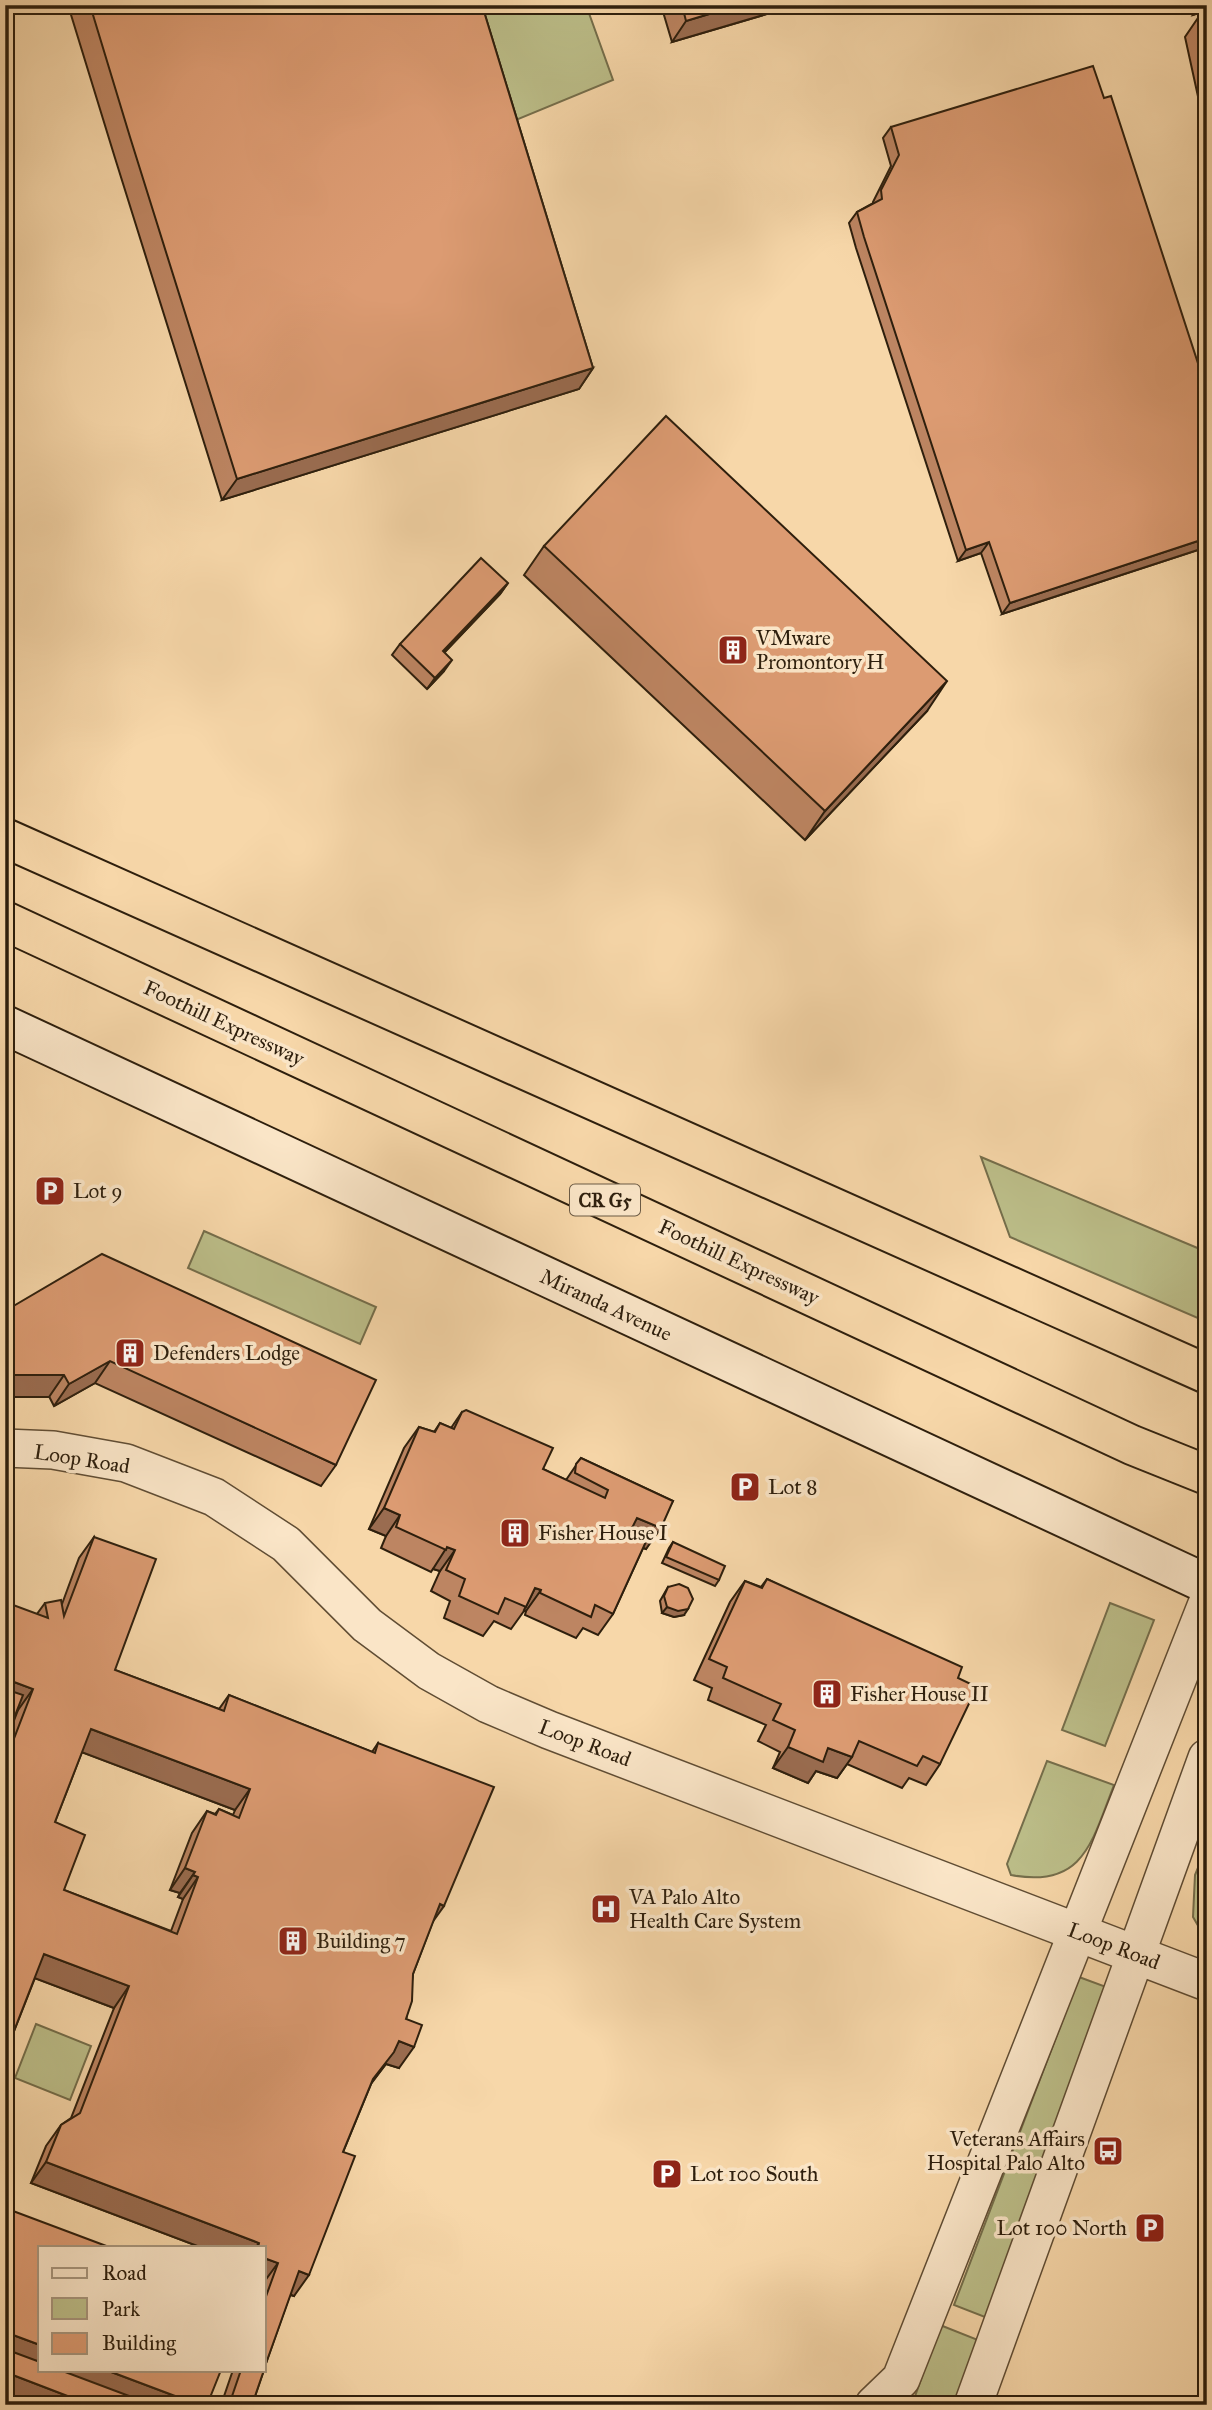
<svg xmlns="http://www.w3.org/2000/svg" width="1212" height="2410" viewBox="0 0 1212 2410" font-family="'IM FELL Great Primer',serif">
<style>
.green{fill:#bcbe89;stroke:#756e4b;stroke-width:2}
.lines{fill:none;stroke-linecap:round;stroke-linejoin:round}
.street-casing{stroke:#604d34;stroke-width:40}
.secondary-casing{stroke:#2e1f0d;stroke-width:42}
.highway-casing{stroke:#2e1f0d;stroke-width:42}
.street{stroke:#fae5c7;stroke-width:37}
.secondary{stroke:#fae5c7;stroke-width:38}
.highway{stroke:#f7d7a9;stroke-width:38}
.wall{fill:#bd8562;stroke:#2e1f0d;stroke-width:2;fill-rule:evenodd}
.shaded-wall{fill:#9a6c50;stroke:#2e1f0d;stroke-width:2}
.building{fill:#dc9b72;stroke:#2e1f0d;stroke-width:2;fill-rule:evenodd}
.labels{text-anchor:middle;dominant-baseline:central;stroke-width:7;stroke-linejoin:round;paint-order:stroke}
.shield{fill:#fae5c7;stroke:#6b5a45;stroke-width:2}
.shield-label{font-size:19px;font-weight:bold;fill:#2e1f0d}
.poi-label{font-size:21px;fill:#2e1f0d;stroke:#fae5c7;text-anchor:start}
.street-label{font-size:21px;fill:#2e1f0d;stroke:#fae5c7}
</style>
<rect width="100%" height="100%" fill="#f7d7a9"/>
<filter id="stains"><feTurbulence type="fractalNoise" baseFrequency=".00286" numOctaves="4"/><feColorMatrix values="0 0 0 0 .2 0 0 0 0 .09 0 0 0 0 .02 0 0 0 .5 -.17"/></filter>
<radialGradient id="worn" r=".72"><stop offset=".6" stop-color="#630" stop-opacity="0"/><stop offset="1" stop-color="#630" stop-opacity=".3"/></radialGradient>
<g class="green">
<polygon points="480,5 586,5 613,80 516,120"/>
<polygon points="981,1157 1207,1252 1207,1322 1010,1237"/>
<polygon points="204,1231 376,1307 360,1344 188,1268"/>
<polygon points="1110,1603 1154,1620 1105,1746 1062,1730"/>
<path d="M 1047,1761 L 1114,1785 C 1092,1841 1084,1889 1011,1875 L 1007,1864 Z"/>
<polygon points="1207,1846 1207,1941 1193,1917 1195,1875"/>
<polygon points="1079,1977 1109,1988 990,2319 954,2305"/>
<polygon points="36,2024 91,2046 70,2100 15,2078"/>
<polygon points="940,2325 978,2340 957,2405 912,2405"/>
</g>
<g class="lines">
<g class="street-casing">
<g id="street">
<polyline points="5,1448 53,1450 126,1463 214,1497 286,1544 367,1625 429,1671 488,1704 549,1730 1207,1982"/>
<polyline points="874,2405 901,2379 1207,1604"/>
<polyline points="973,2405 1207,1758"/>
</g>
</g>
<g class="secondary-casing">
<polyline id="secondary" points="5,1025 1207,1584"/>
</g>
<g class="highway-casing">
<g id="highway">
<polyline points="5,838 1207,1374"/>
<polyline points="5,921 1132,1445 1207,1475"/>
</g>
</g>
<use href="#street" class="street"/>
<use href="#secondary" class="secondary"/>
<use href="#highway" class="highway"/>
</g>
<g class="wall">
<polygon points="68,5 482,5 593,368 579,389 222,500 115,158"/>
<polygon points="661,5 781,5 777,11 672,42"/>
<polygon points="1191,5 1207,5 1207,123 1204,124 1185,37 1202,12 1193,15"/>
<polygon points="891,127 1207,391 1207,547 1002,614 981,553 958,561 856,248 849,223 857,212 873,203 873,202 891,166 883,138"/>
<polygon points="544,546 927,711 805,840 524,575"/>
<polygon points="508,583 500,594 444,653 444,671 427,689 392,655 400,644"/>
<polygon points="5,1311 336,1465 321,1486 95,1383 54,1406"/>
<polygon points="462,1412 543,1469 566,1480 581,1458 673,1501 646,1549 643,1548 613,1614 598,1635 583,1628 576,1638 525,1615 526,1611 524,1611 511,1629 494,1621 483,1636 444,1618 450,1601 431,1591 440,1571 433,1569 431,1572 381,1548 386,1536 369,1529 404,1448 419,1427 434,1432 440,1423 451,1428"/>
<path d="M 94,1537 L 115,1670 L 219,1709 L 229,1695 L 372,1752 L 378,1743 L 433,1921 L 413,1974 L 399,2068 L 386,2064 L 371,2084 L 343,2152 L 294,2296 L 290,2295 L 264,2369 L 264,2247 L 200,2247 L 31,2183 L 46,2146 L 61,2125 L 71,2118 L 114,2008 L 35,1978 L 5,2054 L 5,1744 L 18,1710 L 37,1614 L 45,1603 L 62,1604 L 79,1558 ZM 82,1752 L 235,1810 L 233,1815 L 219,1809 L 215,1814 L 207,1811 L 192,1833 L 170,1890 L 180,1893 L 178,1897 L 183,1899 L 171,1931 L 64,1890 L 55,1822 Z"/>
<polygon points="673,1542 719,1580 715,1586 662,1563 669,1548"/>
<polygon points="767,1579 958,1678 940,1764 926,1785 909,1778 902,1788 847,1764 837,1778 816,1771 808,1783 773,1768 780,1752 758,1741 766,1725 708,1700 712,1688 694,1680 730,1602 745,1581 761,1587"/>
<polygon points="668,1587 684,1615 674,1617 662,1613 660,1601"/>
<polygon points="233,2370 264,2370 252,2405 221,2405"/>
</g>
<g class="shaded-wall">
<polygon points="739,5 781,5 777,11 672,42 686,21"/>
<polygon points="1207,6 1202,12 1193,15 1197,9"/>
<polygon points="593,368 579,389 222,500 237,479"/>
<polygon points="1207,538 1207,547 1002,614 1010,603"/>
<polygon points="989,542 981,553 958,561 966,550"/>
<polygon points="508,583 500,594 435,662 443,651"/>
<polygon points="452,660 444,671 427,689 435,678"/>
<polygon points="947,681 927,711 805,840 825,811"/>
<polygon points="110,1361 95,1383 54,1406 69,1384"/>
<polygon points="5,1375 64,1375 49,1397 5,1397"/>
<polygon points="384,1508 400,1515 386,1536 369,1529"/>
<polygon points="637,1518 661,1528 646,1549 622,1539"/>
<polygon points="447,1547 455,1550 440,1571 433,1569"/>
<polygon points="535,1588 541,1590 526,1611 524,1610"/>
<polygon points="667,1607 688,1609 684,1615 674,1617 662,1613"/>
<polygon points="6,1679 33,1689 18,1710 5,1705"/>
<polygon points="91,1729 250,1789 235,1810 76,1750"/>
<polygon points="788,1747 828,1748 852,1757 837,1778 816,1771 808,1783 773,1768"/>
<polygon points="185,1868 195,1872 180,1893 170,1890"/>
<polygon points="193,1875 198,1877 183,1899 178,1897"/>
<polygon points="440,1904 444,1906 429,1927"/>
<polygon points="44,1954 129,1986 114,2008 29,1976"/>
<polygon points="399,2041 414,2047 399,2068 386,2064 358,2100"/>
<polygon points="46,2162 259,2243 256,2247 200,2247 31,2183"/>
<polygon points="264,2258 278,2263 264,2282"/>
<polygon points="299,2271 309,2275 294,2296 284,2292"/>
<polygon points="5,2332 40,2345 40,2370 106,2370 199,2405 127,2405 5,2359"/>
<polygon points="5,2372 91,2405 20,2405 5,2399"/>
</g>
<g class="building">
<polygon points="90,5 482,5 593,368 237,479 130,137"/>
<polygon points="682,5 739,5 686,21"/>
<polygon points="1196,5 1207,5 1207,6 1197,9"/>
<polygon points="1093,66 1104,98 1111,96 1207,391 1207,538 1010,603 989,542 966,550 864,237 857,212 882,199 881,190 899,155 891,127"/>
<polygon points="666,416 947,681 825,811 544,546"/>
<polygon points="481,558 508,583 443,651 452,660 435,678 400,644"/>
<polygon points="102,1254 376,1380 336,1465 110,1361 69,1384 64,1375 5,1375 5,1311"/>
<polygon points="466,1410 553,1448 543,1469 605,1498 608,1490 575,1473 576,1464 581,1458 673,1501 661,1528 637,1518 632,1528 649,1535 613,1614 595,1605 591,1617 540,1593 541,1590 535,1588 526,1607 505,1598 498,1614 459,1596 465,1579 446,1570 455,1550 447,1547 446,1550 396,1527 400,1515 384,1508 419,1427 435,1432 440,1423 454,1429 462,1412"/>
<path d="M 94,1537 L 156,1559 L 115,1670 L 224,1711 L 229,1695 L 375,1753 L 378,1743 L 494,1787 L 444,1906 L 440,1904 L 413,1974 L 412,2001 L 406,2019 L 422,2025 L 414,2047 L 399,2041 L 394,2052 L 373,2079 L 343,2152 L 355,2156 L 309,2275 L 299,2271 L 264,2369 L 264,2302 L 278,2263 L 264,2258 L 264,2247 L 258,2247 L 259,2243 L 46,2162 L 61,2125 L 80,2113 L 129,1986 L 44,1954 L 5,2054 L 5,1762 L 33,1689 L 6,1679 L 5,1680 L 5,1602 L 48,1618 L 45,1603 L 61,1600 L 64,1616 ZM 91,1729 L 250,1789 L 239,1818 L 219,1809 L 216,1815 L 207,1811 L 185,1868 L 195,1872 L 193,1875 L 198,1877 L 177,1934 L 64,1890 L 85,1835 L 55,1822 Z"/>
<polygon points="673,1542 725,1566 719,1580 666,1557"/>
<polygon points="767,1579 962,1667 958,1678 977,1687 940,1764 923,1756 917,1766 859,1741 852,1757 828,1748 823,1762 788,1747 795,1730 773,1720 781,1704 723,1678 727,1667 709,1659 745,1581 762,1588"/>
<polygon points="679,1584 688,1588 693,1599 688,1609 678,1611 667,1607 664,1596 668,1587"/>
<polygon points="5,1689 23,1695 5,1741"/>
<polygon points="5,2208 109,2247 40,2247 40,2345 5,2332"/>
<polygon points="5,2349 40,2362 40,2370 60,2370 153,2405 91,2405 5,2372"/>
<polygon points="106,2370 221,2370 207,2405 199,2405"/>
<polygon points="241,2370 264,2370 252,2405 229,2405"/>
</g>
<defs>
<g id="building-square" transform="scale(1.575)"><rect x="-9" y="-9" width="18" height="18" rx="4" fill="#8f2418" stroke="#fae5c7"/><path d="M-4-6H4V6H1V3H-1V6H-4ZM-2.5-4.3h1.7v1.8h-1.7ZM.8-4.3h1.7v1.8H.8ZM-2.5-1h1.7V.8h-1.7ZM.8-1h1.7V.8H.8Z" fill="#fff"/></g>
<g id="parking-square" transform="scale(1.575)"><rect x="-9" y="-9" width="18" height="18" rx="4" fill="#8f2418" stroke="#fae5c7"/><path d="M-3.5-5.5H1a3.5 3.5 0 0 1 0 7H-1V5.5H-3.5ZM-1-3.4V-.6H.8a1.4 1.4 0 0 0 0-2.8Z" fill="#fff"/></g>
<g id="hospital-square" transform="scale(1.575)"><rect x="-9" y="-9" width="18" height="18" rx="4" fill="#8f2418" stroke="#fae5c7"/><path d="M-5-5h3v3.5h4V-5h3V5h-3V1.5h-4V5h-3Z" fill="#fff"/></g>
<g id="bus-square" transform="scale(1.575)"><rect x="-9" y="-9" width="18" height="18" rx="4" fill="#8f2418" stroke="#fae5c7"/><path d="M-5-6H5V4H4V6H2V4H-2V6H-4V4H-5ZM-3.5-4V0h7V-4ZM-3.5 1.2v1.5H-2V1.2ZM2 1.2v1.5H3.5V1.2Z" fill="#fff"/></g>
</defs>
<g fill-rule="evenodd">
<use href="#building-square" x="733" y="650"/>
<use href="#parking-square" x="50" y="1191"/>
<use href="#building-square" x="130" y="1353"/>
<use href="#parking-square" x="745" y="1487"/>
<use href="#building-square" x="515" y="1533"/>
<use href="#building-square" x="827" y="1694"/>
<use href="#hospital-square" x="606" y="1909"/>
<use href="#building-square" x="293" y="1941"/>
<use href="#bus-square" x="1108" y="2151"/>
<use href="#parking-square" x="667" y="2174"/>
<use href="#parking-square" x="1150" y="2228"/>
</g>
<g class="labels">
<rect class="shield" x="570" y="1184.5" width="70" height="31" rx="5"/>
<g class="shield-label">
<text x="605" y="1200">CR G5</text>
</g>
<g class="poi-label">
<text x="756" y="638">VMware<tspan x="756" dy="24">Promontory H</tspan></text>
<text x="73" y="1191">Lot 9</text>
<text x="153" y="1353">Defenders Lodge</text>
<text x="768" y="1487">Lot 8</text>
<text x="538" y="1533">Fisher House I</text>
<text x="850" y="1694">Fisher House II</text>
<text x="629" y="1897">VA Palo Alto<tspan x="629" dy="24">Health Care System</tspan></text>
<text x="316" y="1941">Building 7</text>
<text x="1085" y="2139" text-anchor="end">Veterans Affairs<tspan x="1085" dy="24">Hospital Palo Alto</tspan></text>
<text x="690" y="2174">Lot 100 South</text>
<text x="1127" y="2228" text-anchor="end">Lot 100 North</text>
</g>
<g class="street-label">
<text transform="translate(224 1023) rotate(25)">Foothill Expressway</text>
<text transform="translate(739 1262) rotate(25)">Foothill Expressway</text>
<text transform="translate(606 1305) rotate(25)">Miranda Avenue</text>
<text transform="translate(82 1459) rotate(9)">Loop Road</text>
<text transform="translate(585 1743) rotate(21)">Loop Road</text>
<text transform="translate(1114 1946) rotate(21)">Loop Road</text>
</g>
</g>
<rect width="1212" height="2410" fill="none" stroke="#f7d7a9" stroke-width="28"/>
<rect x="7" y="7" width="1198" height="2396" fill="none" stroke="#2e1f0d" stroke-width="3.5"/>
<rect x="14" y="14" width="1184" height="2382" fill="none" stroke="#2e1f0d" stroke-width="2"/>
<rect x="38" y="2246" width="228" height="126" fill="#fae5c7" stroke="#a8967d" stroke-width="2"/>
<rect x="52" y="2268" width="35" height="10" fill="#fae5c7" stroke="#a8967d" stroke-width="2"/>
<text x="102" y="2280" font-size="21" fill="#2e1f0d">Road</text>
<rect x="52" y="2298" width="35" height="21" fill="#bcbe89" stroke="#a8967d" stroke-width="2"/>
<text x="102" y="2316" font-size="21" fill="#2e1f0d">Park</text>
<rect x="52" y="2333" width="35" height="21" fill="#dc9b72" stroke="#a8967d" stroke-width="2"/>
<text x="102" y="2350" font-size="21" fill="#2e1f0d">Building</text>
<rect width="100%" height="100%" filter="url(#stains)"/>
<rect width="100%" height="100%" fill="url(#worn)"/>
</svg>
